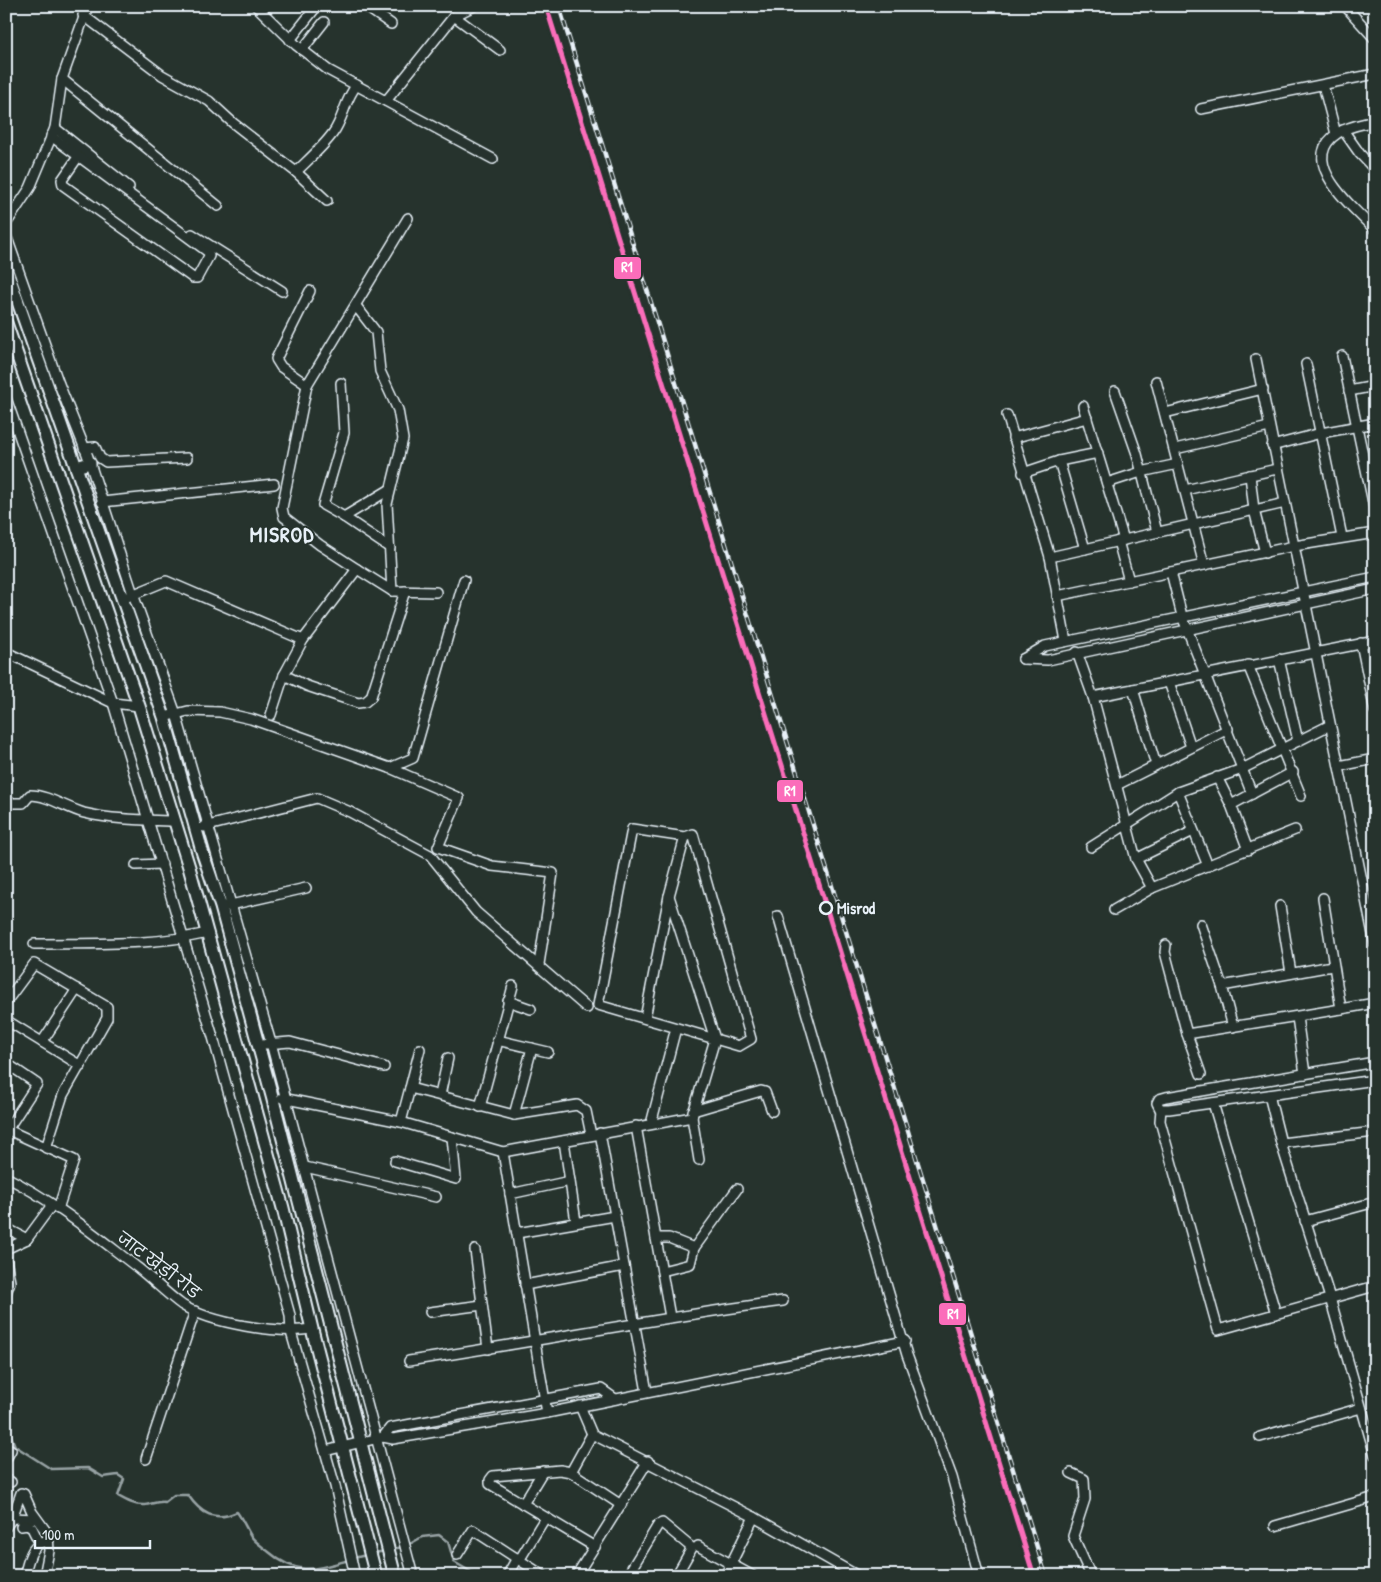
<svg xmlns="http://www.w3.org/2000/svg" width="1381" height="1582" viewBox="0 0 1381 1582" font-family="'Patrick Hand','Playpen Sans Deva',sans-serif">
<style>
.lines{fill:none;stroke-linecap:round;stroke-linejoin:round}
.stream{stroke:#98a3a5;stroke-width:2.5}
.minor-casing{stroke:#e8f1f8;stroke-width:12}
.major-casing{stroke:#e8f1f8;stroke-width:15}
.minor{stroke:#26332d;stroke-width:9}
.major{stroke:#26332d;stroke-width:11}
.rail-casing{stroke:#e8f1f8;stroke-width:4.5}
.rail{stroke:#26332d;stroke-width:2.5;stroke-dasharray:8;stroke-linecap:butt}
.rail-1-casing{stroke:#26332d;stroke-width:9}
.rail-1{stroke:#fb6dba;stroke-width:5}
.stop-dot{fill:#26332d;stroke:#e8f1f8;stroke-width:2.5}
.labels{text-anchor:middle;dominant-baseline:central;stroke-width:4;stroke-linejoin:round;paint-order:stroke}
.stop-label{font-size:16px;font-weight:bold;fill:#e8f1f8;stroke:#26332d;text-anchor:start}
.street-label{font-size:16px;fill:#e8f1f8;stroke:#26332d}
.district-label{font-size:21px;font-weight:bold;letter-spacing:1px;fill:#e8f1f8;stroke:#26332d}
.line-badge{stroke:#26332d;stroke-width:2}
.badge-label{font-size:14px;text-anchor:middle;font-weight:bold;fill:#fff}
</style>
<rect width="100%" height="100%" fill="#26332d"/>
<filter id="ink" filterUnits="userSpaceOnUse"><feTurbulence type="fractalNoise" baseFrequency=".02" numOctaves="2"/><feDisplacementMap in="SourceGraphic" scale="10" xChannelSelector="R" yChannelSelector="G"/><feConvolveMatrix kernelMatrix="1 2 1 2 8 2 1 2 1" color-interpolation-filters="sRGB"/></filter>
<g filter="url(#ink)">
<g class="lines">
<g class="stream">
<path d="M 6,1423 L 15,1446 L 51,1469 L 88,1468 L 103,1477 L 118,1475 L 124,1479 L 118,1496 C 125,1500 135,1506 145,1505 C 152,1504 157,1501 165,1502 L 174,1495 L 188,1495 C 201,1514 215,1522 237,1512 C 243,1520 246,1528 251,1536 C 255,1542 263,1547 269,1552 C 298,1577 316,1569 349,1560"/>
<polyline points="408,1545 422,1537 439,1535 448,1542 454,1562 478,1576"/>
<polyline points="391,1549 403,1547"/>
<polyline points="374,1553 386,1551"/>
<polyline points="354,1558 366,1555"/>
</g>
<g class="minor-casing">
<g id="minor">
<polyline points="256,6 296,45 328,70 493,159"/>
<polyline points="365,6 391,24"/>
<polyline points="1345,6 1375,39"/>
<polyline points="83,15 162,75 209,101 233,123 296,172 327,201"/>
<polyline points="454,16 500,50"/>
<polyline points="290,40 317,6"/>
<polyline points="302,50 324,22"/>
<polyline points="62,79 218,206"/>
<polyline points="1323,85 1336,134"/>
<polyline points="386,101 454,16 474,6"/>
<polyline points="1201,109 1375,74"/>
<path d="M 1375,121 C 1363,124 1348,126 1338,133 C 1295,161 1354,208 1375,230"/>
<polyline points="55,128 129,187"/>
<polyline points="1343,130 1360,154 1375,170"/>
<polyline points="51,136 208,252 209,256 197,278 193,278 63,185 62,180 78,157"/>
<path d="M 296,172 C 308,160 323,147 333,133 C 344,118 345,98 357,85"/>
<polyline points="6,224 30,188 55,128 62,79 88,6"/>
<polyline points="192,234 282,291"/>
<polyline points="6,235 59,384 87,454 133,594 176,714 271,1043 413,1576"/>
<polyline points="356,306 376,332 380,371 398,410 403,439 387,504 392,591"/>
<polyline points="1342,356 1375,512"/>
<polyline points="1256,359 1375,944"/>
<polyline points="1306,364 1342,537"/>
<polyline points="1156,381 1204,565"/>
<polyline points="341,383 344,433 323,505 344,517 389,490"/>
<polyline points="307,385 281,367 276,359 310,291"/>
<polyline points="1115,391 1137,454 1157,532"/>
<polyline points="1349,391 1375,386"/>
<polyline points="6,398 113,703 213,1037 290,1315 291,1332 335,1486 355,1576"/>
<polyline points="1083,406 1124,540"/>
<polyline points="1165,413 1263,389"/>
<polyline points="1007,415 1050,557 1066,641"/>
<polyline points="1013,438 1087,418"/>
<polyline points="1272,446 1321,433 1375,423"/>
<polyline points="84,448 95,447 100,458 106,462 187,458"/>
<polyline points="1175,449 1269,427"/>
<polyline points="1059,461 1085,549"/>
<polyline points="1023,473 1059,461 1098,453"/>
<polyline points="1250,475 1254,510 1265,553"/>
<polyline points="1107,483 1141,472 1178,464"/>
<polyline points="1185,490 1277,469"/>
<polyline points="102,502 274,484"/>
<polyline points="344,517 390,548"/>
<polyline points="1118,541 1129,581"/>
<polyline points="1050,557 1285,503"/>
<polyline points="357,569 392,591 436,592"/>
<polyline points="1171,572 1182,616 1252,794"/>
<polyline points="1057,596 1294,546 1375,533"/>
<polyline points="127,597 166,581 303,640"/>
<polyline points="1361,643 1375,711"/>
<polyline points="6,652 113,703 139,706"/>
<polyline points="1077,652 1093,697 1136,859 1152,888"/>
<polyline points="1023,659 1045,646 1375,577"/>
<polyline points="1023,659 1048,660 1375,589"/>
<polyline points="1279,659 1298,741"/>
<polyline points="1248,665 1301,796"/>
<polyline points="284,675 307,686 358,703 365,702 371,697 405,591"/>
<polyline points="1169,682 1191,747"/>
<polyline points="1133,689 1156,765"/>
<polyline points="1093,697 1375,641"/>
<polyline points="271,715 284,675 303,640 357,569 320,545 284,517 282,508 307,385 408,218"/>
<polyline points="164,717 188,711 220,712 251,719 390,768 459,798 438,847 492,866 553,873 539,964"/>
<polyline points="1339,766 1375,759"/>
<polyline points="390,768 413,758 464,580"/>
<polyline points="1217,777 1231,805 1248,850"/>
<polyline points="1117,785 1228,729"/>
<polyline points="1178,792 1208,866"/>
<path d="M 6,803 L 23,803 L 30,795 C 48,795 66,808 84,813 C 113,820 145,820 174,821"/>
<polyline points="1231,805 1293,772"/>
<polyline points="204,827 317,798 350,812 430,855 476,912 587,1008"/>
<polygon points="632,829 685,837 693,834 751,1039 739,1046 598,1005"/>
<polyline points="1091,847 1178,792 1242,769 1330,725"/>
<polyline points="1136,859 1193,831"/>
<polyline points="136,865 162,864"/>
<polyline points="1323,898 1341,1009 1375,1003"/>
<polyline points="226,906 306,888"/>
<polyline points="1280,906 1291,973"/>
<polyline points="1114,910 1152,888 1295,830"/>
<polyline points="778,916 907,1355 952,1477 979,1576"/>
<polyline points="1201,924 1222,986 1233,1027"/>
<path d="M 34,944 C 92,943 151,946 208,933"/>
<polyline points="1166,945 1165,952 1187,1034 1201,1074"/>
<polyline points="1222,986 1332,966"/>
<polyline points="508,1001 531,1009"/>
<polyline points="6,1002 34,964 107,1007 107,1018 63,1095 46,1148"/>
<polyline points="1297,1017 1305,1074"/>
<polyline points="645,1018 669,896 685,837"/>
<polyline points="6,1020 81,1066"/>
<polyline points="1187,1034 1341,1009"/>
<polyline points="497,1040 548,1052"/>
<polyline points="42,1042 77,989"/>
<polyline points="266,1044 290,1042 384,1067"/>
<polyline points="1375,1062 1166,1097 1159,1099 1157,1103 1160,1109 1169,1109 1375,1080"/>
<polyline points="6,1074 12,1067 37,1084 7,1130"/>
<polyline points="410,1088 420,1049"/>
<polyline points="440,1095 448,1058"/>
<polyline points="1269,1095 1281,1143 1330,1298 1375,1455"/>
<polyline points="282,1098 401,1122 503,1152 692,1117 715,1039 669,896"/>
<polyline points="1213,1103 1276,1314"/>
<polyline points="480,1107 513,986"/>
<polyline points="1161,1109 1160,1121 1218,1330 1375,1286"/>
<polyline points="693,1111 761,1091 765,1092 772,1111"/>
<polyline points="514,1115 532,1048"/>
<polyline points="692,1117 699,1160"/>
<polyline points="401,1122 410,1088 514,1115 577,1105 586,1111 591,1135"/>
<polyline points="651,1124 676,1028"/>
<polyline points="636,1126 670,1317"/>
<polyline points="6,1129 74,1160 58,1209"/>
<polyline points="600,1133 647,1392"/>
<polyline points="564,1141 576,1222"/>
<polyline points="1281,1143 1375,1132"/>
<polyline points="503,1152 547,1413"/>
<polyline points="395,1161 456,1179 452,1137"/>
<polyline points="305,1167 436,1197"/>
<path d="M 6,1177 C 54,1201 96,1236 138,1268 C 153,1280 167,1294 182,1305 C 212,1324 278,1334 312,1329"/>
<polyline points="510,1194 570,1181"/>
<polyline points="1305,1221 1375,1202"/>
<polyline points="6,1228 27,1239"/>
<polyline points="517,1233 615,1216"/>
<polyline points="656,1238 669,1238 694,1248 690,1264 662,1271"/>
<polyline points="694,1248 737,1189"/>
<polyline points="6,1249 27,1239 52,1205"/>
<polyline points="475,1250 488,1349"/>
<polyline points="6,1259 10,1282 6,1293"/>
<polyline points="525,1285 624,1266"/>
<polyline points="430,1312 482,1305"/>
<path d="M 409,1361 C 534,1342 658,1318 783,1301"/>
<polyline points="580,1406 592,1434 754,1517 858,1576"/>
<polyline points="383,1437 390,1428 601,1389 615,1399"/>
<polyline points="1260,1437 1361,1408"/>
<polyline points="6,1447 11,1450 6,1459"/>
<polyline points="325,1451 383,1437 393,1439 547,1413 905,1341"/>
<polyline points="146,1459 195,1311"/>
<polyline points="571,1472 592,1434"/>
<polyline points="1071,1473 1084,1479 1085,1499 1073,1536 1091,1576"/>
<polyline points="6,1479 11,1482"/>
<polyline points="523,1504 543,1471"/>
<polyline points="12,1518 36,1519"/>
<polyline points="21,1526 27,1525 32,1528 39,1542"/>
<polyline points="1275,1526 1375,1497"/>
<polyline points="6,1527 12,1518 21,1493 24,1494 32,1512 48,1534 49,1551 44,1576"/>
<polyline points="698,1546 753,1576"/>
<polyline points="595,1547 490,1484 490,1480 493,1476 560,1470 571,1472 621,1505"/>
<polyline points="457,1555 473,1530 544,1576"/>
<polyline points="520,1559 545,1518"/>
<path d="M 24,1576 C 29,1559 30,1544 49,1540"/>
<polyline points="507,1576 517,1558"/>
<polyline points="576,1576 648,1461"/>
<polyline points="627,1576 658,1525 662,1523 692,1548 676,1576"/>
<polyline points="725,1576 754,1517"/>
</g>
</g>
<g class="major-casing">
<g id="major">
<polyline points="6,268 164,717 202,851 221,907 272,1096 395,1576"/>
<polyline points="6,323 139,706 189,867 283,1208 312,1329 376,1576"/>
<polyline points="76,467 90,463"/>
</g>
</g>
<use href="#minor" class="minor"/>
<use href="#major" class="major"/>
<g class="rail-casing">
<polyline id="rail" points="559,6 1046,1576"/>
</g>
<use href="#rail" class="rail"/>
<g class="rail-1-casing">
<polyline id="rail-1" points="546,6 1034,1576"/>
</g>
<use href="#rail-1" class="rail-1"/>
</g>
</g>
<circle class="stop-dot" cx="826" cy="908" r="6"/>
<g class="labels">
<g class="stop-label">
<text x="837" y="908">Misrod</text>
</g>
<g class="street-label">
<text transform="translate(159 1265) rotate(37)">जाट खेड़ी रोड</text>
</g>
<g class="district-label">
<text x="282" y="534">MISROD</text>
</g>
</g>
<g class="line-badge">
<rect x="613" y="256" width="29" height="24" rx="5" fill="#fb6dba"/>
<rect x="776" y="779" width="28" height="24" rx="5" fill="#fb6dba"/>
<rect x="938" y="1302" width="29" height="24" rx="5" fill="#fb6dba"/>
</g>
<g class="badge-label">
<text x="627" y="272">R1</text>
<text x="790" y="796">R1</text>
<text x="953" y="1319">R1</text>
</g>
<rect width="1381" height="1582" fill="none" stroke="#26332d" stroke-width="25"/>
<rect x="12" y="12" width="1356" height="1557" fill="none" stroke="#e8f1f8" stroke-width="2" filter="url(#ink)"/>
<path d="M35 1540v8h115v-8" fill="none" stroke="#e8f1f8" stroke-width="2.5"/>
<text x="42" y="1540" font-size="15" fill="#e8f1f8" stroke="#26332d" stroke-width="4" paint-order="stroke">100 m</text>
</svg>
